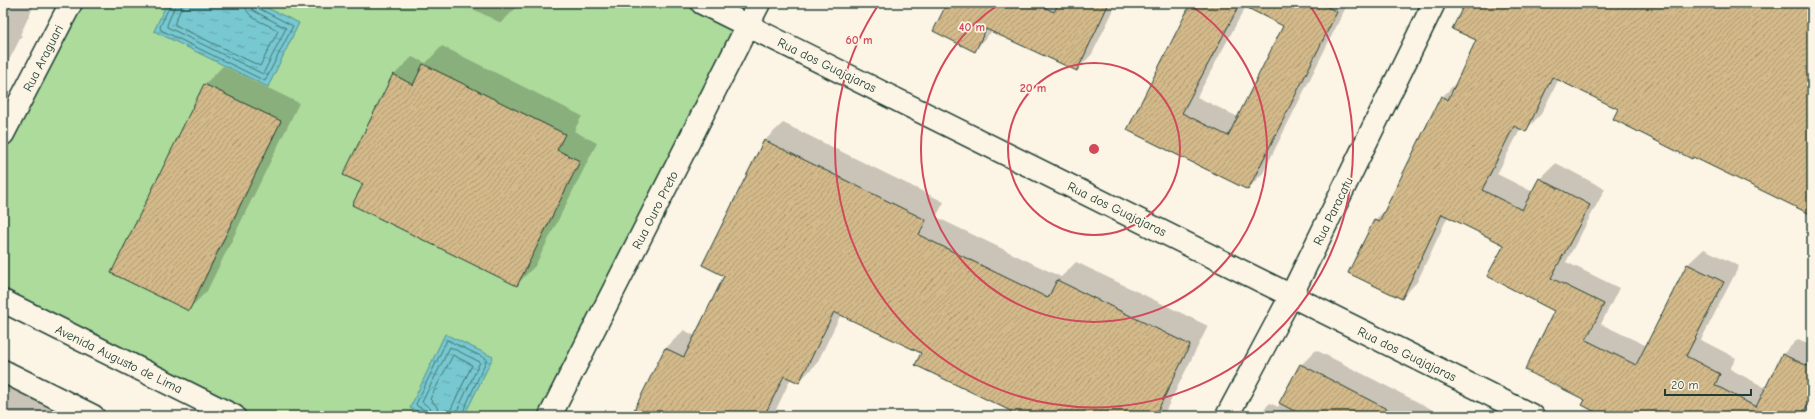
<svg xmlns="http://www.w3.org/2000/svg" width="1815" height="419" viewBox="0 0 1815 419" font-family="'Comic Neue',sans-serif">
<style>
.grass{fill:#acdb9b;stroke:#668c68}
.water{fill:url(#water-ripples);stroke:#549092}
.shadow{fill:#0003;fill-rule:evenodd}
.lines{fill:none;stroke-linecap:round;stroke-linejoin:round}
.shore{stroke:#427573;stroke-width:1}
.building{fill:url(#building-hatch);stroke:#1f3d34;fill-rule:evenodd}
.street-casing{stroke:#1f3d34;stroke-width:25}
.secondary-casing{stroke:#1f3d34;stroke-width:25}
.street{stroke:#fcf5e5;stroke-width:22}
.secondary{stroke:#fcf5e5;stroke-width:22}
.ring{fill:none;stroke:#d1495b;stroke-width:2}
.labels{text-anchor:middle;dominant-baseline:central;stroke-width:3.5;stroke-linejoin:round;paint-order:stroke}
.street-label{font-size:13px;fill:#1f3d34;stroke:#fcf5e5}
.centre{fill:#d1495b;stroke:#fcf5e5;stroke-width:2}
.ring-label{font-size:12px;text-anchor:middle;font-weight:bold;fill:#d1495b;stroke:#fcf5e5;stroke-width:3.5;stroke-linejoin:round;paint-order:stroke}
</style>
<defs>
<pattern id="water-ripples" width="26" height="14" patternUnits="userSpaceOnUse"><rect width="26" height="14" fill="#77c8d1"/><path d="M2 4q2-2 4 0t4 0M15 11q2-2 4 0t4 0" fill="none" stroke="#61a4aa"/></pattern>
<pattern id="building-hatch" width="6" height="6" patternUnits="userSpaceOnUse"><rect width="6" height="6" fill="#d4ba8a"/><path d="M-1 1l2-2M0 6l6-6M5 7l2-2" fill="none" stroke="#ab9872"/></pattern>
</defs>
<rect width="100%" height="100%" fill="#fcf5e5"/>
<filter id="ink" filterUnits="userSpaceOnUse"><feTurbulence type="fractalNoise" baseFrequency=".025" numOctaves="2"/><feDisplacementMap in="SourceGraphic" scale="8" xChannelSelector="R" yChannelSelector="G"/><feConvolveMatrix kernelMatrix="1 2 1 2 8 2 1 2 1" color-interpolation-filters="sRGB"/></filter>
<g filter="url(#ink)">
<polygon class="grass" points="71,3 702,3 748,25 552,416 233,416 3,302 3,134"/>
<g class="water">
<polygon points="167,3 257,3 299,23 268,87 154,31"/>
<polygon points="445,334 493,357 464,416 428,416 410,408"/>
</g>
<g class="shadow">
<polygon points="3,3 35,3 20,35 22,35 3,72"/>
<polygon points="461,3 518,3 516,8 501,23"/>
<polygon points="942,3 1117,3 1092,54 1077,70 992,31 975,50 947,5"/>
<path d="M 1192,3 L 1348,3 L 1263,173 L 1248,189 L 1129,130 ZM 1246,6 L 1284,26 L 1238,117 L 1197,97 Z"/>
<polygon points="1466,3 1812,3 1812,214 1620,108 1559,79 1541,114 1526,130 1521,128 1497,174 1533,192 1540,179 1556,163 1605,189 1566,262 1619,288 1601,324 1647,346 1688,264 1704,249 1739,266 1701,340 1736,358 1730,369 1766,388 1783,354 1798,339 1812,345 1812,416 1606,416 1586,399 1556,311 1505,245 1448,216 1417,282 1402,298 1349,273 1375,220 1388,207 1442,97 1458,81 1478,40"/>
<polygon points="442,46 582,116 574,131 597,143 535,266 517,284 364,184 394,75 412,57 426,63"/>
<polygon points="223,66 299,103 207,291 188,310 112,273 205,84"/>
<polygon points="783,123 944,202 936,217 1061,277 1076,262 1208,326 1163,416 1019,416 1019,414 922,353 841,314 817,363 799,382 791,378 773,416 632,416 666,348 684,330 695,336 725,275 764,141"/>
<polygon points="1316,350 1445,416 1257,416 1270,403 1278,407 1301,365"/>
<polygon points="3,371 90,416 3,416"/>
</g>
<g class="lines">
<g class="shore">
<polyline points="171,3 160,27 161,30 265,81 293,26 258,8 256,3"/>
<polyline points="176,3 167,25 167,27 263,74 286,28 256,12 252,9 251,3"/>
<path d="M 182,3 L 181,9 L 175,22 L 175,25 L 260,66 L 278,31 C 267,22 246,21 245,3"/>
<polyline points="428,416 427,411 417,406 416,404 447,340 487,359 461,416"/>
<polyline points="433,416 431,409 422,402 450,347 480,362 457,411 456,416"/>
<polyline points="439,416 437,407 430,399 453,355 472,365 451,409 450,416"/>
</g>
</g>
<g class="building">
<polygon points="947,3 1036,3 1054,12 1059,3 1109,3 1077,71 986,29 975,52 933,31"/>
<path d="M 1191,3 L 1320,3 L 1337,12 L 1248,190 L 1127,130 ZM 1240,4 L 1283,26 L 1228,136 L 1182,113 Z"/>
<polygon points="1465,3 1812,3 1812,215 1693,157 1692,159 1613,119 1618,109 1552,77 1526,132 1514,126 1482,190 1522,210 1539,178 1590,205 1551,278 1604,304 1586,340 1636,365 1687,264 1724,282 1686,356 1720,374 1715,385 1756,407 1782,354 1812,368 1812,395 1802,416 1603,416 1582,405 1585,400 1525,370 1554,311 1487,276 1504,245 1442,214 1402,299 1348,273 1374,220 1379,222 1441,96 1448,100 1476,40 1452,29"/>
<polygon points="423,64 565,134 557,150 580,161 517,286 352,205 363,184 343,175 393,74 413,85"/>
<polygon points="204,84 281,121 189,311 111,273"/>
<polygon points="764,140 926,220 919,235 1048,298 1057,280 1190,345 1155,416 1021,416 915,365 921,353 834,312 799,383 784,376 764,416 631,416 665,348 684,357 724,276 702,265"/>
<polygon points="1300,364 1337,383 1400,416 1304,416 1279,403"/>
</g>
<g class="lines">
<g class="street-casing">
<g id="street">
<polyline points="702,3 1533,416"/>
<polyline points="3,134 71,3"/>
<polyline points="550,416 759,3"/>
</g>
</g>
<g class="secondary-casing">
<g id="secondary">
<polyline points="3,301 234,416"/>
<polyline points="3,371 93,416"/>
<polyline points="1227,416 1291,296 1434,3"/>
</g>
</g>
<use href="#street" class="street"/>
<use href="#secondary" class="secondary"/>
</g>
</g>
<g class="ring">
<circle cx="1094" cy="149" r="86"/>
<path d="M1187 3A173 173 0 1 1 1001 3"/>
<path d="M1309 4A259 259 0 1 1 879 4"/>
</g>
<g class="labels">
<g class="street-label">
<text transform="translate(43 58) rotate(-63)">Rua Araguari</text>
<text transform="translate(827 65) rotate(26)">Rua dos Guajajaras</text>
<text transform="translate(1117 209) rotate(26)">Rua dos Guajajaras</text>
<text transform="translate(655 210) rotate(-63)">Rua Ouro Preto</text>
<text transform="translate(1333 211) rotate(-64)">Rua Paracatu</text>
<text transform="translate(1407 354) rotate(26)">Rua dos Guajajaras</text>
<text transform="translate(119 359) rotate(26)">Avenida Augusto de Lima</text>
</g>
</g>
<circle cx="1094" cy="149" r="6" class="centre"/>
<g class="ring-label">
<text x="972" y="31">40 m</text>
<text x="859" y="44">60 m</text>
<text x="1033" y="92">20 m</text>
</g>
<rect width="1815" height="419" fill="none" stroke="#fcf5e5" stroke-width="16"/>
<rect x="8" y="8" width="1799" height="403" fill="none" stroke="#1f3d34" stroke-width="1.5" filter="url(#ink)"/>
<path d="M1665 389v6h86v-6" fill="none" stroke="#1f3d34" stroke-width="2"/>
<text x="1671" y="389" font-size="12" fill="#1f3d34" stroke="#fcf5e5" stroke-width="3" paint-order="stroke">20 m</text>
</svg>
